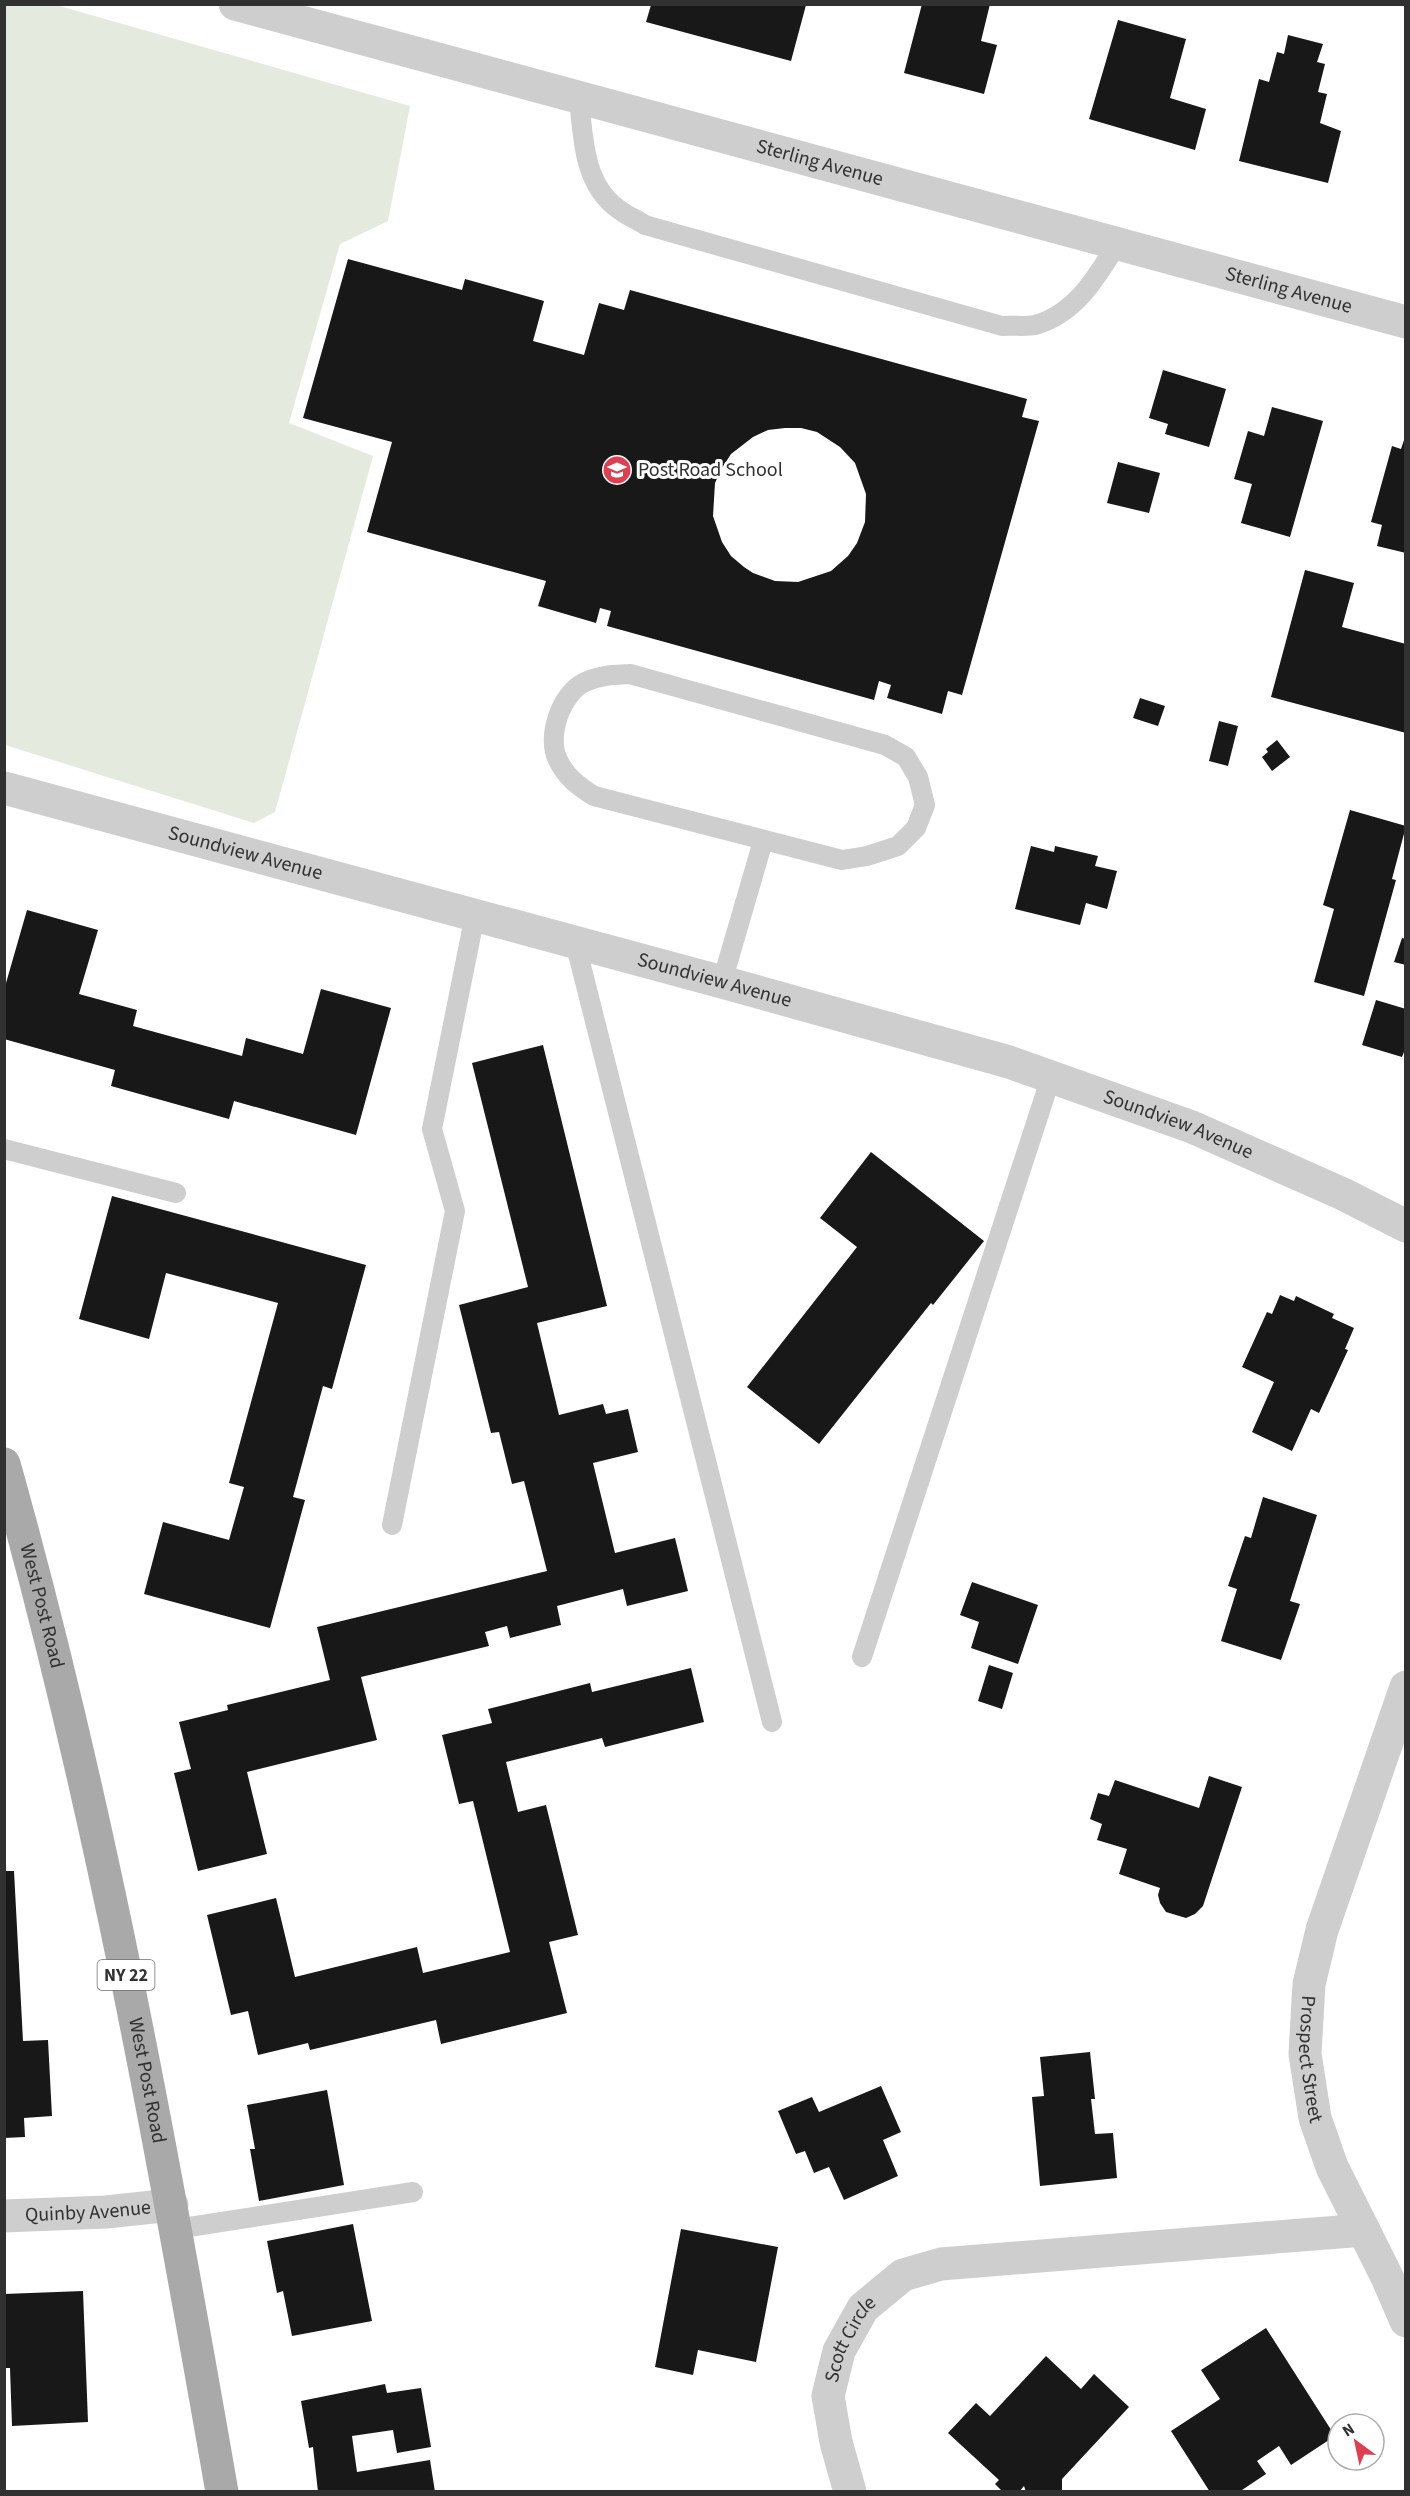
<svg xmlns="http://www.w3.org/2000/svg" width="1410" height="2496" viewBox="0 0 1410 2496" font-family="'Source Sans 3',sans-serif">
<style>
.green{fill:#e5eade}
.building{fill:#181818;fill-rule:evenodd}
.lines{fill:none;stroke-linecap:round;stroke-linejoin:round}
.service{stroke:#cecece;stroke-width:20}
.minor{stroke:#cecece;stroke-width:33}
.tertiary{stroke:#cecece;stroke-width:33}
.primary{stroke:#a9a9a9;stroke-width:33}
.labels{text-anchor:middle;dominant-baseline:central;stroke-width:6;stroke-linejoin:round;paint-order:stroke}
.shield{fill:#fff;stroke:#6f6f6f;stroke-width:1.5}
.shield-label{font-size:18px;font-weight:bold;fill:#313131}
.street-label{font-size:20px;fill:#313131;stroke:#fff}
.poi-label{font-size:20px;fill:#313131;stroke:#fff;text-anchor:start}
</style>
<rect width="100%" height="100%" fill="#fff"/>
<polygon class="green" points="5,4 56,5 410,106 388,221 340,244 289,423 373,456 275,812 254,823 5,745"/>
<g class="building">
<polygon points="922,4 990,4 981,41 997,45 984,94 904,73"/>
<polygon points="651,5 806,5 791,61 646,22"/>
<polygon points="1118,20 1186,39 1170,98 1206,109 1195,150 1089,119"/>
<polygon points="1288,35 1323,44 1317,62 1325,64 1318,92 1327,94 1320,123 1341,131 1328,183 1239,161 1259,79 1269,82 1277,52 1284,54"/>
<path d="M 348,259 L 462,290 L 465,279 L 544,301 L 533,341 L 584,355 L 599,303 L 624,310 L 630,290 L 1027,399 L 1022,417 L 1039,421 L 962,695 L 948,691 L 942,714 L 887,698 L 891,685 L 879,681 L 874,700 L 607,626 L 611,611 L 600,608 L 596,623 L 538,606 L 546,581 L 367,532 L 392,442 L 303,418 ZM 785,428 L 801,428 L 817,432 L 840,447 L 855,463 L 866,494 L 865,522 L 857,543 L 848,556 L 831,571 L 798,582 L 775,581 L 753,573 L 744,567 L 731,556 L 722,542 L 713,516 L 715,483 L 722,468 L 731,454 L 753,437 L 768,430 Z"/>
<polygon points="1163,370 1226,389 1209,447 1165,434 1168,424 1149,418"/>
<polygon points="1272,407 1323,421 1290,537 1241,523 1252,484 1234,479 1248,431 1264,436"/>
<polygon points="1406,434 1406,553 1377,546 1382,525 1371,522 1392,446 1401,449"/>
<polygon points="1118,462 1160,473 1149,513 1107,503"/>
<polygon points="1305,570 1354,583 1342,627 1406,644 1406,733 1271,697"/>
<polygon points="1140,698 1165,706 1158,726 1133,718"/>
<polygon points="1219,721 1238,726 1228,766 1209,761"/>
<polygon points="1277,740 1290,757 1272,771 1262,757 1268,752 1266,749"/>
<polygon points="1350,810 1406,826 1392,879 1396,880 1364,996 1314,982 1334,909 1323,905"/>
<polygon points="1031,846 1054,852 1055,846 1098,856 1095,866 1117,871 1107,909 1086,903 1080,925 1015,909"/>
<polygon points="27,910 98,930 79,994 137,1010 133,1026 242,1056 246,1038 303,1054 321,989 391,1008 356,1135 234,1101 229,1119 111,1086 115,1070 4,1039 4,990"/>
<polygon points="1402,938 1406,939 1406,965 1394,962"/>
<polygon points="1376,1000 1406,1009 1406,1047 1402,1057 1362,1045"/>
<polygon points="543,1045 607,1306 537,1323 559,1415 603,1404 606,1414 628,1409 638,1452 593,1463 615,1553 675,1538 688,1591 627,1606 623,1589 557,1606 561,1625 510,1638 507,1626 485,1632 489,1646 361,1677 377,1740 247,1772 267,1854 198,1871 174,1773 191,1769 179,1722 228,1710 227,1705 330,1680 317,1627 547,1571 524,1481 512,1484 499,1432 491,1433 459,1305 528,1287 472,1063"/>
<polygon points="871,1152 984,1241 933,1305 931,1303 819,1444 747,1387 857,1247 820,1218"/>
<polygon points="112,1196 366,1265 332,1389 323,1386 293,1497 305,1500 270,1628 144,1594 163,1522 229,1540 244,1487 229,1483 278,1303 166,1273 149,1339 79,1319"/>
<polygon points="1280,1295 1294,1301 1296,1296 1334,1314 1332,1318 1354,1328 1345,1349 1348,1350 1319,1413 1311,1409 1292,1451 1252,1432 1274,1382 1242,1367 1267,1312 1272,1314"/>
<polygon points="1263,1497 1317,1515 1290,1601 1300,1604 1281,1660 1221,1641 1237,1589 1228,1586 1245,1536 1251,1538"/>
<polygon points="972,1582 1038,1605 1018,1664 971,1648 979,1622 960,1615"/>
<polygon points="989,1665 1013,1673 1002,1709 978,1701"/>
<polygon points="691,1668 704,1722 605,1747 602,1738 506,1762 518,1812 546,1805 578,1935 549,1942 567,2013 441,2044 436,2020 310,2050 308,2043 258,2055 248,2011 231,2015 207,1915 276,1898 295,1977 417,1947 423,1973 510,1952 473,1801 459,1804 442,1735 492,1723 488,1709 590,1683 592,1692"/>
<polygon points="1209,1776 1242,1787 1203,1906 1195,1914 1186,1918 1166,1912 1160,1903 1158,1895 1160,1888 1119,1874 1127,1849 1097,1840 1102,1824 1090,1819 1098,1793 1109,1796 1115,1780 1199,1808"/>
<polygon points="4,1871 14,1871 23,2041 48,2040 52,2116 24,2118 25,2137 4,2138"/>
<polygon points="1090,2052 1095,2099 1091,2099 1095,2134 1113,2133 1117,2178 1040,2186 1032,2097 1044,2096 1040,2057"/>
<polygon points="881,2086 901,2132 883,2140 898,2176 844,2200 829,2167 814,2173 805,2151 796,2154 778,2111 812,2097 819,2112"/>
<polygon points="327,2090 344,2185 259,2201 250,2149 255,2149 247,2105"/>
<polygon points="353,2224 372,2321 292,2336 283,2291 277,2293 267,2241"/>
<polygon points="681,2229 778,2247 756,2362 698,2350 693,2375 655,2367"/>
<polygon points="83,2291 88,2422 12,2426 10,2368 4,2368 4,2294"/>
<polygon points="1266,2328 1335,2436 1291,2465 1279,2446 1257,2461 1266,2474 1239,2492 1210,2492 1171,2431 1220,2399 1201,2370"/>
<polygon points="1046,2356 1081,2389 1094,2374 1129,2407 1062,2479 1062,2492 1026,2492 1024,2486 1019,2492 1003,2492 995,2484 999,2480 948,2433 976,2403 990,2416"/>
<polygon points="385,2384 387,2393 421,2388 431,2447 397,2453 393,2430 352,2436 357,2472 430,2460 435,2492 318,2492 313,2447 309,2448 301,2401"/>
</g>
<g class="lines">
<g class="service">
<path d="M 579,98 C 583,136 583,183 617,208 C 625,215 636,219 645,225 L 1002,326 C 1012,325 1025,327 1035,325 C 1075,314 1097,277 1117,244"/>
<path d="M 630,674 L 885,745 L 906,757 L 918,777 L 925,805 L 916,828 L 898,846 L 867,856 L 842,860 L 594,796 C 578,786 566,777 558,760 C 546,737 561,693 585,682 C 600,675 614,675 630,674 Z"/>
<polyline points="575,942 772,1722"/>
<polyline points="722,982 763,841"/>
<polyline points="4,1149 176,1193"/>
<polyline points="392,1525 455,1211 432,1129 475,915"/>
<polyline points="862,1657 1051,1077"/>
<polyline points="176,2229 413,2192"/>
</g>
<g class="minor">
<path id="s1" d="M 1406,1687 L 1322,1930 L 1309,1984 L 1305,2054 L 1315,2118 L 1332,2167 L 1387,2277 L 1406,2321"/>
<path id="s2" d="M 4,2216 L 106,2212 L 172,2205"/>
<path id="s3" d="M 850,2492 L 836,2442 L 828,2396 L 839,2351 L 863,2308 L 903,2275 L 941,2264 L 1364,2230"/>
</g>
<g class="tertiary">
<path id="s4" d="M 235,4 L 1406,322"/>
<path id="s5" d="M 4,788 L 722,982 L 1009,1062 L 1192,1127 L 1343,1194 L 1406,1226"/>
</g>
<path class="primary" id="s6" d="M 4,1464 C 99,1801 162,2147 222,2492"/>
</g>
<defs>
<g id="school-disc" transform="scale(1.5)"><circle r="9.5" fill="#db4152" stroke="#fff"/><path d="M0-5L7-2L0 1L-7-2ZM-4 1L0 2.5L4 1V4Q0 6-4 4Z" fill="#fff"/></g>
</defs>
<g fill-rule="evenodd">
<use href="#school-disc" x="617" y="470"/>
</g>
<g class="labels">
<rect class="shield" x="97.5" y="1960" width="57" height="30" rx="4.5"/>
<g class="shield-label">
<text x="126" y="1975">NY 22</text>
</g>
<g class="street-label">
<text stroke="none"><textPath href="#s4" startOffset="606">Sterling Avenue</textPath></text>
<text stroke="none"><textPath href="#s4" startOffset="1092">Sterling Avenue</textPath></text>
<text stroke="none"><textPath href="#s5" startOffset="250">Soundview Avenue</textPath></text>
<text stroke="none"><textPath href="#s5" startOffset="736">Soundview Avenue</textPath></text>
<text stroke="none"><textPath href="#s5" startOffset="1222">Soundview Avenue</textPath></text>
<text stroke="none"><textPath href="#s6" startOffset="147">West Post Road</textPath></text>
<text stroke="none"><textPath href="#s1" startOffset="388">Prospect Street</textPath></text>
<text stroke="none"><textPath href="#s6" startOffset="633">West Post Road</textPath></text>
<text stroke="none"><textPath href="#s2" startOffset="84">Quinby Avenue</textPath></text>
<text stroke="none"><textPath href="#s3" startOffset="160">Scott Circle</textPath></text>
</g>
<g class="poi-label">
<text x="638" y="470">Post Road School</text>
</g>
</g>
<rect width="1410" height="2496" fill="none" stroke="#313131" stroke-width="12"/>
<g transform="translate(1356 2442) rotate(327)"><circle r="28" fill="#ffffff" stroke="#adadad" stroke-width="1.5"/>
<path d="M0-4.5L10 22L0 15L-10 22Z" fill="#db4152"/>
<text y="-9" font-size="16" font-weight="bold" text-anchor="middle" fill="#313131">N</text>
</g>
</svg>
